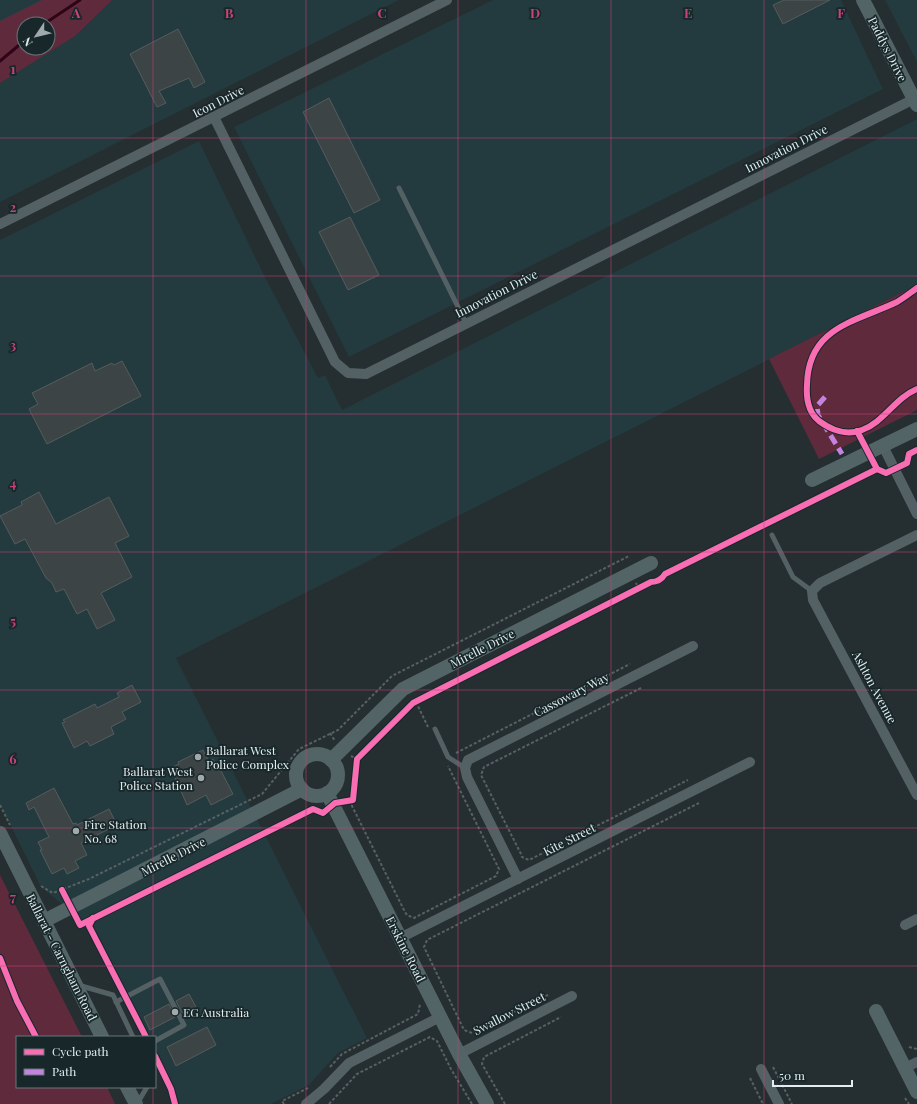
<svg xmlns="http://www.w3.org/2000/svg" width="917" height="1104" viewBox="0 0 917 1104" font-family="'Playfair Display',serif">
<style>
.built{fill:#233a3e;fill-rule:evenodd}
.green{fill:#602a3d;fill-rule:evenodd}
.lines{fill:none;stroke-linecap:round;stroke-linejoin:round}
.stream{stroke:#300417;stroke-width:3}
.building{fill:#3d4446;stroke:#545c5e}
.path{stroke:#576163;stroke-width:2;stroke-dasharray:3 2;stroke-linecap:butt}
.lane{stroke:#546164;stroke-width:5}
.street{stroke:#546164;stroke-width:10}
.secondary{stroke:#536467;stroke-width:14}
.quiet{stroke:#c483df;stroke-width:5;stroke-dasharray:10 5;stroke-linecap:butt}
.cycleway-casing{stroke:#17272a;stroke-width:8}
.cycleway{stroke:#f96db3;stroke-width:6}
.grid{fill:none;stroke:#c94379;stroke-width:1;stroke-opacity:0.55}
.poi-dot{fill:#a0aaac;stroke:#17272a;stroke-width:1.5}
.labels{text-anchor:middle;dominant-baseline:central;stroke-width:3.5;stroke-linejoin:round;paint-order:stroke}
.street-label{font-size:12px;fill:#e3edef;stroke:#17272a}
.poi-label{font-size:12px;fill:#e3edef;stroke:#17272a;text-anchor:start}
.grid-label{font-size:13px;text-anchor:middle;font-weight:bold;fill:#c94379;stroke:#17272a;stroke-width:3.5;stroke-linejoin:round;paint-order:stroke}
</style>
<rect width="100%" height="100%" fill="#252e30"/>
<g class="built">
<path d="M 0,0 L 399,0 L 0,202 ZM 24,24 L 48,24 L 48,48 L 24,48 Z"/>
<polygon points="493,0 841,0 883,89 349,357 234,127"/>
<polygon points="885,0 917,0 917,62"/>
<polygon points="917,119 917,285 176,658 367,1038 338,1053 309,1085 271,1104 180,1104 155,1054 155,1037 146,1037 92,929 41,887 0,804 0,240 199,141 264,275 318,378 325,375 342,410"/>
</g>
<g class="green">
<path d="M 42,0 L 112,0 L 75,36 L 0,83 L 0,21 ZM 24,24 L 48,24 L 48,48 L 24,48 Z"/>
<polygon points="917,285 917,410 819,459 769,359"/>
<polygon points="0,875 82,1037 17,1037 17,1087 107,1087 115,1104 0,1104"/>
</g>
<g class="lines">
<g class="stream">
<polyline points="44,24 80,0"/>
<polyline points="0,61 24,41"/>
</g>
</g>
<g class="building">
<polygon points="784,0 830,0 783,24 773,5"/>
<polygon points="178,29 205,82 194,88 189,78 159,91 166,103 157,107 130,54"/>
<polygon points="329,98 380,200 354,213 303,112"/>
<polygon points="350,217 379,275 348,290 319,232"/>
<polygon points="122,361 141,396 47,444 29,409 38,404 32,393 92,363 95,371 112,363 114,365"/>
<polygon points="39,492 56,524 109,497 129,536 115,543 132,577 101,593 115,620 97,629 87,609 77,614 64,589 56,592 52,583 46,578 25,539 15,544 0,516 22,505 21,502"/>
<polygon points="132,685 141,702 122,712 126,719 111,727 114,734 90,746 87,741 74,748 62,723 65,722 63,720 95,704 97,708 119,697 117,693"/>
<polygon points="203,750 209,762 213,759 219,771 220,769 233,794 211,805 206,795 187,805 171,768 179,764 178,762"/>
<polygon points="54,788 73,824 76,823 77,825 109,809 117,825 81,843 87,855 75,861 79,868 67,874 64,868 52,874 40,850 42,850 38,842 49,837 34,807 29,810 26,803"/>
<polygon points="189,994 196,1007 182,1013 176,1001"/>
<polygon points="169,1004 175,1017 150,1030 144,1017"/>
<polygon points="207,1027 216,1045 176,1066 167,1047"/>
</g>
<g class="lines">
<g class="path">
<polyline points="636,583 639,590"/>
<polyline points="641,688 484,767 481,775 521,854 522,857 529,860 688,780"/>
<polyline points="416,702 428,727"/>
<polyline points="330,733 335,741"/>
<polyline points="456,753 630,664"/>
<polyline points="351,756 357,759"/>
<polyline points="353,800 352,806 405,912 407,915 414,918 496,876 499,869 448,766"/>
<polyline points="0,805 10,825"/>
<polyline points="41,886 53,893 89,879 262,794 299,749 338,730 392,676 629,556"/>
<polyline points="548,995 472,1033 464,1030 424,947 427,940 699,803"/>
<polyline points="909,1047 917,1049"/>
<polyline points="330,1067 342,1054 418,1014 420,1004"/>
<polyline points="773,1067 792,1104"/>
<polyline points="750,1078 763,1104"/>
<polyline points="905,1098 909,1104"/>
<polyline points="284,1104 282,1101 308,1088"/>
<polyline points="329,1104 357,1074 430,1037 437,1041 451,1069 472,1104"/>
<polyline points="505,1104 482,1064 484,1057 561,1017"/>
</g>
<g class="lane">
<polyline points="399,188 466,323"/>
<polyline points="772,535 793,577 812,591"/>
<polyline points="435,729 448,757 465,768"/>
<polyline points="78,985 113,995 133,1037"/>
<polyline points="116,1002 160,979 184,1025 155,1041"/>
<polyline points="137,1104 147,1087"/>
</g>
<g class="street">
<polyline points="214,117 335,362 348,373 366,374 914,99"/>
<polyline points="0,224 447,0"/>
<polyline points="883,446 917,514"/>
<polyline points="917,535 820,583 812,591 813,600 917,795"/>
<polyline points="518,879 467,777 465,768 468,760 693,646"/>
<polyline points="905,925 917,919"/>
<polyline points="400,938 750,762"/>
<polyline points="459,1054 572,996"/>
<polyline points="905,1068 917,1062"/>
<polyline points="761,1069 779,1104"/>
<polyline points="306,1104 324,1089 349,1063 440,1017"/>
</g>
<g class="secondary">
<polyline points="863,0 917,105"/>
<polyline points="812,480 917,429"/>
<circle cx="317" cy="775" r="21"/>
<polyline points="331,760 403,689 651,563"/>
<polyline points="327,793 459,1054 487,1104"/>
<polyline points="0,833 102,1037"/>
<polyline points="44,921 302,789"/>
<polyline points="876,1011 917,1092"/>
<polyline points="127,1087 136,1104"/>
</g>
<polyline class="quiet" points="825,397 817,406 818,415 842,454"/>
<g class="cycleway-casing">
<g id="cycleway">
<path d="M 917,288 C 910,293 904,298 897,302 C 855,322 808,327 807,385 C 806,399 808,412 819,421 C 831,430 847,436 862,430 C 884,422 895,398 917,389"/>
<polyline points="857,431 877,469 886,473 907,463 909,454 917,450"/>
<path d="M 62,890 L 80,925 L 313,809 L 323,813 L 335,803 L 353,800 L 357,759 L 413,703 L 651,582 C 657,582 662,579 665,574 L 877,469"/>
<polyline points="93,918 89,926 146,1037"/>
<polyline points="0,958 17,1001 36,1037"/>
<polyline points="155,1056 171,1089 175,1104"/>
</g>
</g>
<use href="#cycleway" class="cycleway"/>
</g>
<path class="grid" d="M 153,0 L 153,1037M 306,0 L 306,1104M 458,0 L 458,1104M 611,0 L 611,1104M 764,0 L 764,1104M 0,138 L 917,138M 0,276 L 917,276M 0,414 L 917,414M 0,552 L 917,552M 0,690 L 917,690M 0,828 L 917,828M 0,966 L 917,966M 153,1087 L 153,1104"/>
<g class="poi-dot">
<circle cx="198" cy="757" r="4"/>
<circle cx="201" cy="778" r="4"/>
<circle cx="76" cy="831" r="4"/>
<circle cx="175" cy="1012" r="4"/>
</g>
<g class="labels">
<g class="street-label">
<text transform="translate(888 49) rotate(63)">Paddys Drive</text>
<text transform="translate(218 101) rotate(-27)">Icon Drive</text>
<text transform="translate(786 148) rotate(-27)">Innovation Drive</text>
<text transform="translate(496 293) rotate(-27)">Innovation Drive</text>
<text transform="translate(482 648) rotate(-27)">Mirelle Drive</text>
<text transform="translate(875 687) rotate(62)">Ashton Avenue</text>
<text transform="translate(571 694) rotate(-27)">Cassowary Way</text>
<text transform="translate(569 839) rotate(-27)">Kite Street</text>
<text transform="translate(173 856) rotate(-27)">Mirelle Drive</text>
<text transform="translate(406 949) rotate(63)">Erskine Road</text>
<text transform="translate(62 957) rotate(63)">Ballarat - Carngham Road</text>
<text transform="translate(509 1013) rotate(-27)">Swallow Street</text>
</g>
<g class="poi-label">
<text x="206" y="750">Ballarat West<tspan x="206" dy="14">Police Complex</tspan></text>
<text x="193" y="771" text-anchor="end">Ballarat West<tspan x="193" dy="14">Police Station</tspan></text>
<text x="84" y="824">Fire Station<tspan x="84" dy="14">No. 68</tspan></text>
<text x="183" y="1012">EG Australia</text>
</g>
</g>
<g class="grid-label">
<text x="76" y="18">A</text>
<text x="229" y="18">B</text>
<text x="382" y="18">C</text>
<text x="535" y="18">D</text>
<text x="688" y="18">E</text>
<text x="841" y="18">F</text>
<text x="13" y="74">1</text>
<text x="13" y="212">2</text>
<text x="13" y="350">3</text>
<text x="13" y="488">4</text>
<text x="13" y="626">5</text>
<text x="13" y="764">6</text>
<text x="13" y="902">7</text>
</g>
<rect x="16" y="1036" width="140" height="52" fill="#17272a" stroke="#697679"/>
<rect x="24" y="1049" width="20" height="6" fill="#f96db3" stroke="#697679"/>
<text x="52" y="1056" font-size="12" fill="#e3edef">Cycle path</text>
<rect x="24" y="1069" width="20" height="6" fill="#c483df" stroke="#697679"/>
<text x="52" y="1076" font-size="12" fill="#e3edef">Path</text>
<g transform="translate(36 36) rotate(235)"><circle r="19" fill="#17272a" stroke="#697679"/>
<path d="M0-3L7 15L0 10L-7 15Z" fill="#a0aaac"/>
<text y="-6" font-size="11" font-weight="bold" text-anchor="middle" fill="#e3edef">N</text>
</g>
<path d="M773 1080v6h79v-6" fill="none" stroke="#e3edef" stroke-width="2"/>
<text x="779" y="1080" font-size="12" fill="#e3edef" stroke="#17272a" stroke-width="3" paint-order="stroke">50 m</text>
</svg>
